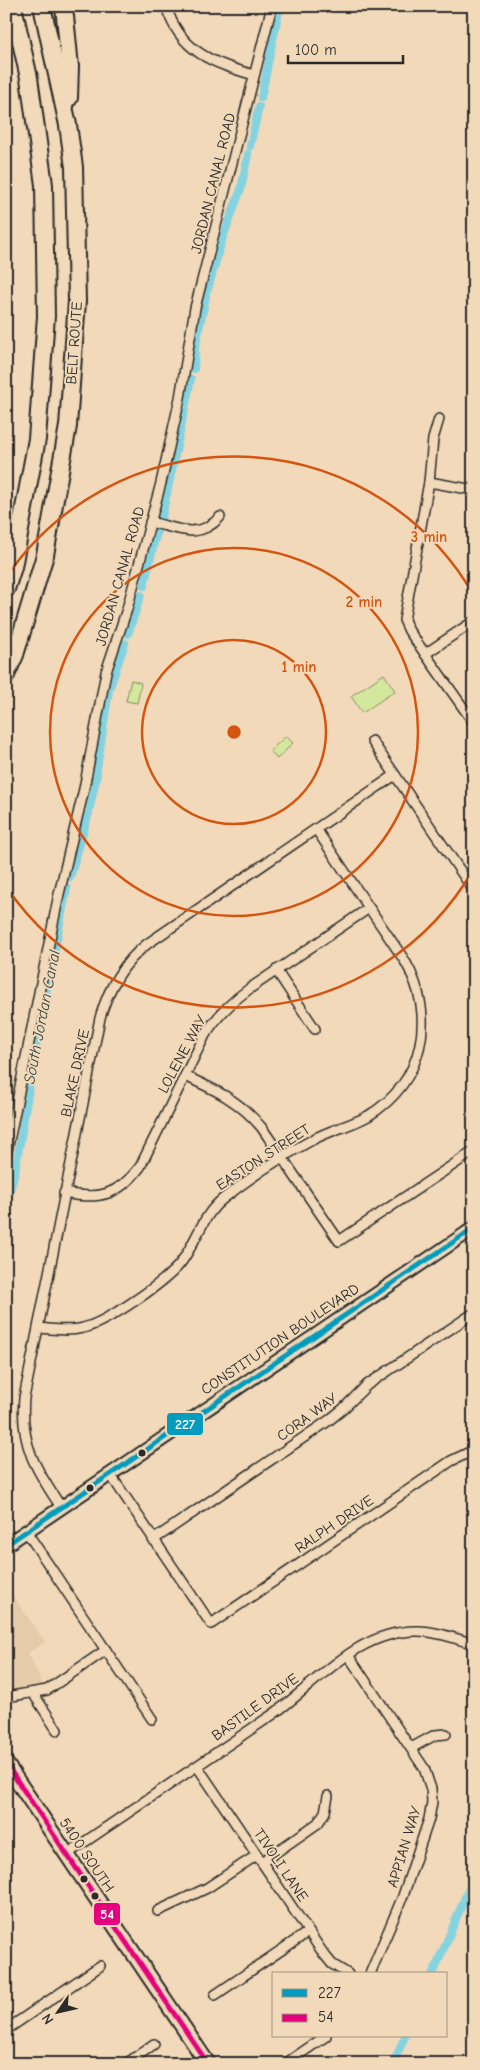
<svg xmlns="http://www.w3.org/2000/svg" width="480" height="2070" viewBox="0 0 480 2070" font-family="'Comic Neue',sans-serif">
<style>
.built{fill:#e5cba9}
.green{fill:#d4e89d;stroke:#808a64}
.lines{fill:none;stroke-linecap:round;stroke-linejoin:round}
.canal{stroke:#84d3e1;stroke-width:8}
.street-casing{stroke:#2b2b2b;stroke-width:12}
.secondary-casing{stroke:#2b2b2b;stroke-width:16}
.primary-casing{stroke:#2b2b2b;stroke-width:18}
.highway-casing{stroke:#2b2b2b;stroke-width:20}
.street{stroke:#f1d9b9;stroke-width:9}
.secondary{stroke:#f1d9b9;stroke-width:12}
.primary{stroke:#f1d9b9;stroke-width:14}
.highway{stroke:#f1d9b9;stroke-width:16}
.bus-1-casing{stroke:#f1d9b9;stroke-width:9}
.bus-2-casing{stroke:#f1d9b9;stroke-width:9}
.bus-1{stroke:#049cbe;stroke-width:5}
.bus-2{stroke:#e5007d;stroke-width:5}
.ring{fill:none;stroke:#d5540f;stroke-width:2.5}
.bus-dot{fill:#2b2b2b;stroke:#f1d9b9;stroke-width:2}
.labels{text-anchor:middle;dominant-baseline:central;stroke-width:4;stroke-linejoin:round;paint-order:stroke}
.street-label{font-size:15px;fill:#2b2b2b;stroke:#f1d9b9}
.water-label{font-size:16px;font-style:italic;fill:#384446;stroke:#f1d9b9}
.centre{fill:#d5540f;stroke:#f1d9b9;stroke-width:2.5}
.ring-label{font-size:15px;text-anchor:middle;font-weight:bold;fill:#d5540f;stroke:#f1d9b9;stroke-width:4;stroke-linejoin:round;paint-order:stroke}
.line-badge{stroke:#f1d9b9;stroke-width:2}
.badge-label{font-size:14px;text-anchor:middle;font-weight:bold;fill:#fff}
</style>
<rect width="100%" height="100%" fill="#f1d9b9"/>
<filter id="ink" filterUnits="userSpaceOnUse"><feTurbulence type="fractalNoise" baseFrequency=".02" numOctaves="2"/><feDisplacementMap in="SourceGraphic" scale="10" xChannelSelector="R" yChannelSelector="G"/><feConvolveMatrix kernelMatrix="1 2 1 2 8 2 1 2 1" color-interpolation-filters="sRGB"/></filter>
<g filter="url(#ink)">
<polygon class="built" points="6,1586 45,1642 28,1653 44,1687 6,1692"/>
<g class="green">
<polygon points="384,674 395,691 362,713 351,696"/>
<polygon points="131,680 141,683 137,703 126,701"/>
<polygon points="286,736 293,743 277,759 270,751"/>
</g>
<g class="lines">
<g class="canal">
<polyline points="261,98 280,6"/>
<polyline points="250,146 259,107"/>
<polyline points="208,289 222,240 241,189 248,154"/>
<polyline points="194,369 195,349 206,296"/>
<polyline points="162,517 191,379"/>
<polyline points="144,586 157,531"/>
<polyline points="128,634 141,595"/>
<polyline points="97,769 109,690 125,643"/>
<polyline points="90,807 97,774"/>
<polyline points="82,836 89,813"/>
<polyline points="70,877 80,843"/>
<polyline points="6,1205 15,1172 39,1028 67,888"/>
<polyline points="433,1974 474,1876"/>
<polyline points="393,2064 405,2036"/>
</g>
<g class="street-casing">
<g id="street">
<path d="M 166,6 C 180,52 213,63 254,75"/>
<polyline points="439,419 433,439 429,482 404,620 409,631 474,723"/>
<polyline points="429,482 474,490"/>
<path d="M 150,522 C 178,528 198,541 220,517"/>
<polyline points="425,654 474,621"/>
<polyline points="372,741 474,891"/>
<polyline points="276,970 315,1029"/>
<path d="M 185,1076 C 216,1090 240,1101 262,1128 L 339,1241 L 474,1151"/>
<polyline points="6,1156 59,894 84,789 106,672 127,609 161,483 180,398 195,308 272,6"/>
<path d="M 64,1193 C 98,1200 118,1196 140,1167 L 205,1035 C 217,1016 231,1002 249,989 L 369,908"/>
<path d="M 38,1328 C 53,1329 68,1332 83,1328 C 106,1323 169,1280 182,1261 C 197,1240 203,1214 224,1198 C 251,1177 282,1156 312,1140 C 330,1130 350,1126 368,1116 C 424,1082 437,1017 405,961 L 316,829"/>
<polyline points="110,1474 211,1624 451,1461 474,1450"/>
<path d="M 61,1507 C 36,1470 20,1445 24,1398 L 100,1018 C 108,989 123,963 147,944 L 395,775"/>
<polyline points="26,1531 152,1719"/>
<polyline points="153,1540 328,1421 343,1409 367,1385 474,1313"/>
<polyline points="348,1655 424,1768 431,1789 432,1802 429,1819 403,1896 370,1974"/>
<polyline points="33,1693 57,1730"/>
<polyline points="6,1697 47,1690 106,1650"/>
<polyline points="411,1748 435,1735 446,1734"/>
<polyline points="197,1766 323,1953 332,1964 348,1974"/>
<path d="M 67,1854 L 272,1715 C 317,1683 358,1630 418,1631 C 437,1631 456,1639 474,1644"/>
<polyline points="262,1862 318,1823 325,1812 328,1796"/>
<polyline points="158,1911 207,1888 257,1855"/>
<polyline points="215,1995 308,1932"/>
<polyline points="6,2030 100,1966"/>
<polyline points="126,2064 154,2044"/>
<polyline points="285,2064 326,2036"/>
</g>
</g>
<g class="secondary-casing">
<polyline id="secondary" points="6,1545 474,1228"/>
</g>
<g class="primary-casing">
<polyline id="primary" points="6,1764 208,2064"/>
</g>
<g class="highway-casing">
<g id="highway">
<polyline points="64,6 70,67 69,98"/>
<polyline points="6,589 13,567 37,439 46,316 44,185 29,78 13,6"/>
<polyline points="6,675 15,655 45,555 68,426 77,301 74,167 68,125 42,6"/>
</g>
</g>
<use href="#street" class="street"/>
<use href="#secondary" class="secondary"/>
<use href="#primary" class="primary"/>
<use href="#highway" class="highway"/>
<g class="bus-1-casing">
<polyline id="bus-1" points="6,1545 474,1228"/>
</g>
<g class="bus-2-casing">
<polyline id="bus-2" points="6,1764 208,2064"/>
</g>
<use href="#bus-1" class="bus-1"/>
<use href="#bus-2" class="bus-2"/>
</g>
</g>
<g class="ring">
<circle cx="234" cy="732" r="92"/>
<circle cx="234" cy="732" r="184"/>
<path d="M473 870A276 276 0 0 1 7 888M7 576A276 276 0 0 1 473 594"/>
</g>
<g class="bus-dot">
<circle cx="142" cy="1453" r="4.5"/>
<circle cx="90" cy="1488" r="4.5"/>
<circle cx="84" cy="1879" r="4.5"/>
<circle cx="95" cy="1896" r="4.5"/>
</g>
<g class="labels">
<g class="street-label">
<text transform="translate(213 183) rotate(-76)">JORDAN CANAL ROAD</text>
<text transform="translate(74 343) rotate(-86)">BELT ROUTE</text>
<text transform="translate(120 576) rotate(-74)">JORDAN CANAL ROAD</text>
<text transform="translate(182 1054) rotate(-62)">LOLENE WAY</text>
<text transform="translate(75 1073) rotate(-78)">BLAKE DRIVE</text>
<text transform="translate(263 1157) rotate(-33)">EASTON STREET</text>
<text transform="translate(280 1339) rotate(-34)">CONSTITUTION BOULEVARD</text>
<text transform="translate(307 1417) rotate(-36)">CORA WAY</text>
<text transform="translate(334 1524) rotate(-34)">RALPH DRIVE</text>
<text transform="translate(255 1707) rotate(-36)">BASTILE DRIVE</text>
<text transform="translate(404 1847) rotate(-73)">APPIAN WAY</text>
<text transform="translate(87 1855) rotate(56)">5400 SOUTH</text>
<text transform="translate(281 1865) rotate(56)">TIVOLI LANE</text>
</g>
<g class="water-label">
<text transform="translate(42 1017) rotate(-79)">South Jordan Canal</text>
</g>
</g>
<circle cx="234" cy="732" r="8" class="centre"/>
<g class="ring-label">
<text x="429" y="542">3 min</text>
<text x="364" y="607">2 min</text>
<text x="299" y="672">1 min</text>
</g>
<g class="line-badge">
<rect x="166" y="1412" width="38" height="24" rx="5" fill="#049cbe"/>
<rect x="93" y="1902" width="28" height="24" rx="5" fill="#e5007d"/>
</g>
<g class="badge-label">
<text x="185" y="1429">227</text>
<text x="107" y="1919">54</text>
</g>
<rect width="480" height="2070" fill="none" stroke="#f1d9b9" stroke-width="25"/>
<rect x="12" y="12" width="455" height="2045" fill="none" stroke="#2b2b2b" stroke-width="2" filter="url(#ink)"/>
<rect x="272" y="1972" width="175" height="65" fill="#f1d9b9" stroke="#a29380"/>
<rect x="282" y="1989" width="25" height="8" fill="#049cbe" stroke="#a29380"/>
<text x="318" y="1998" font-size="15" fill="#2b2b2b">227</text>
<rect x="282" y="2014" width="25" height="8" fill="#e5007d" stroke="#a29380"/>
<text x="318" y="2022" font-size="15" fill="#2b2b2b">54</text>
<g transform="translate(58 2012) rotate(236)" stroke="#f1d9b9" stroke-width="4" paint-order="stroke">
<path d="M0-4L9 19L0 12L-9 19Z" fill="#2b2b2b"/>
<text y="-8" font-size="14" font-weight="bold" text-anchor="middle" fill="#2b2b2b">N</text>
</g>
<path d="M288 55v8h115v-8" fill="none" stroke="#2b2b2b" stroke-width="2.5"/>
<text x="295" y="55" font-size="15" fill="#2b2b2b" stroke="#f1d9b9" stroke-width="4" paint-order="stroke">100 m</text>
</svg>
